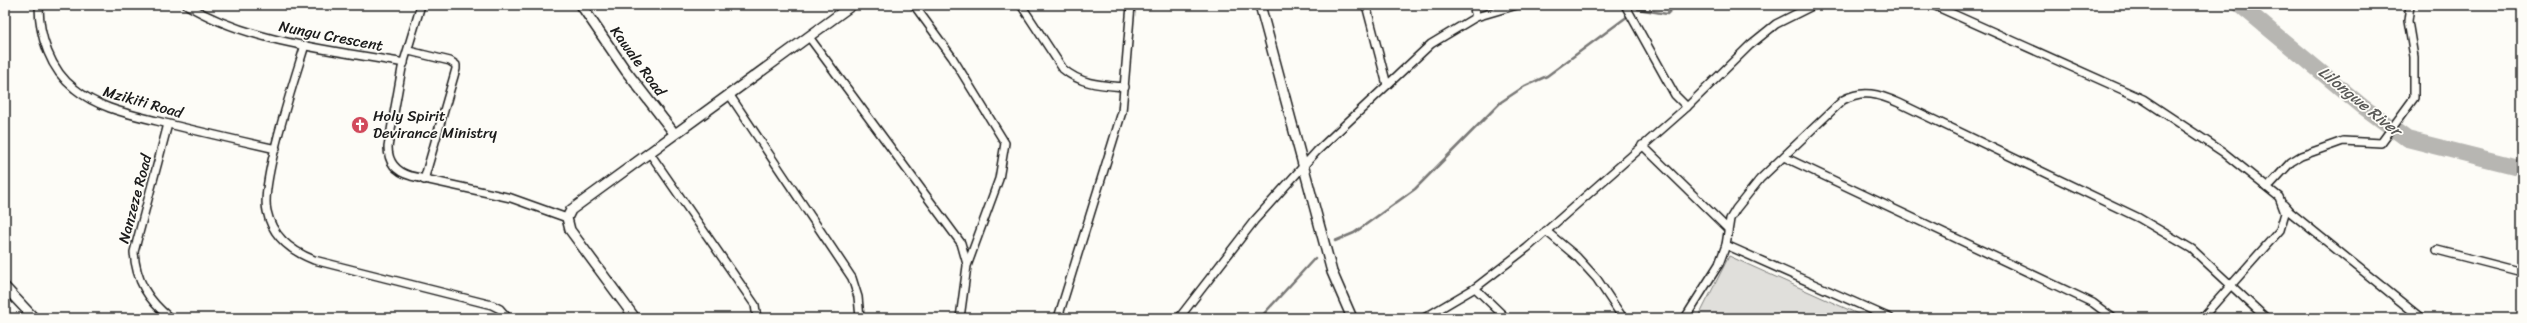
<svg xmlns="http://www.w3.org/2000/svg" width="2527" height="323" viewBox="0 0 2527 323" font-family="Sriracha,sans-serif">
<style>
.green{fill:#e0dfdb;stroke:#7e7e7c}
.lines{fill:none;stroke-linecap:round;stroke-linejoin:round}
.stream{stroke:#797876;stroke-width:2.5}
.river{stroke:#b7b6b2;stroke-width:16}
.minor-casing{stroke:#1c1c1c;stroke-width:10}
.tertiary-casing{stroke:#1c1c1c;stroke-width:12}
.minor{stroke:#fdfcf7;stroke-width:7}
.tertiary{stroke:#fdfcf7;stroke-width:9}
.labels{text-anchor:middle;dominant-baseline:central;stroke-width:3.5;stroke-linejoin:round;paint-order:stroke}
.street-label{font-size:15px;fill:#1c1c1c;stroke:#fdfcf7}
.poi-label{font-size:15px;fill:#1c1c1c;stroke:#fdfcf7;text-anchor:start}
.water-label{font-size:16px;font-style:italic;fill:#5a5a58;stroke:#fdfcf7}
</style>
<rect width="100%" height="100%" fill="#fdfcf7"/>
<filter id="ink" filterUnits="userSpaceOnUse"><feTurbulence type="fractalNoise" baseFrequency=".025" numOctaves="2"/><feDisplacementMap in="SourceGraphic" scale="8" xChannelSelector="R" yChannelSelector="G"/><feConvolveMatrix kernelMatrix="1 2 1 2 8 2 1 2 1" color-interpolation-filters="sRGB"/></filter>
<g filter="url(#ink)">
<polygon class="green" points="1729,256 1867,318 1698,318"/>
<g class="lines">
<g class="stream">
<polyline points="1638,9 1667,14 1676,5"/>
<polyline points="1335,241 1354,233 1415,189 1501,102 1525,86 1547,76 1628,16"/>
<polyline points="1260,318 1315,258"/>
</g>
<polyline class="river" points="2240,5 2362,106 2407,139 2522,168"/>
<g class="minor-casing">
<g id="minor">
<path d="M 39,5 C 39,36 50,70 75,89 C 98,108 129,114 157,121 C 196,131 236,140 276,149"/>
<path d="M 187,5 C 250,43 333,50 404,63"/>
<path d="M 421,5 L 402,68 L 388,147 C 388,163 397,172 411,176 L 511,198 L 567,218"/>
<polyline points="914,5 952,57 1005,143 999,179 967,266 960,318"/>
<path d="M 1021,5 L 1063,69 C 1082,85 1102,85 1125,87"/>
<polyline points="1366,5 1387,85"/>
<polyline points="1473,5 1476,17"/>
<polyline points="1625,5 1675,95 1687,107"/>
<polyline points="1933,5 2143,99 2223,152 2279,197 2285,213 2280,230 2202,318"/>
<polyline points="809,37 961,243 967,264"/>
<path d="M 305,45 C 295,78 260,183 267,211 C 272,236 291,251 314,260 L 492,305 L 500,309 L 508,318"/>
<polyline points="409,51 450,61 456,65 456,69 424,180"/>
<polyline points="729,94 852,278 858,297 860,318"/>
<path d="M 168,124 L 134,252 C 136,281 148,300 170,318"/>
<polyline points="1642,145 1727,228"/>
<polyline points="649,152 755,305 757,318"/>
<polyline points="1784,157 2093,303 2113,318"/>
<polyline points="2268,187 2291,162 2301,156 2343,141 2381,143 2414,98 2414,57 2408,21 2410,5"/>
<polyline points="2284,205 2290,212 2421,318"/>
<polyline points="1546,231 1577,257 1597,279 1623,318"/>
<polyline points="1726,245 1890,318"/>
<polyline points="2437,250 2522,272"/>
<polyline points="1475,288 1506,318"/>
<polyline points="1058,318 1122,112 1131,5"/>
<polyline points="1179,318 1254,221 1317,151 1431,44 1476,17 1517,5"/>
<polyline points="1424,318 1475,288 1527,248 1687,107 1750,45 1776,24 1814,5"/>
<path d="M 1685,318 L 1719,264 L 1726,245 L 1730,219 L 1736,209 L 1760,179 L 1843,100 C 1863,89 1879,94 1899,103 L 2139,218 L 2192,249 L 2266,318"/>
</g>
</g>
<g class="tertiary-casing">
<g id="tertiary">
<polyline points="581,5 626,71 674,133"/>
<polyline points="1260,5 1332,272 1352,318"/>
<polyline points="5,287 34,318"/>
<polyline points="635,318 570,230 567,218 571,210 852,5"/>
</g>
</g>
<use href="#minor" class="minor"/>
<use href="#tertiary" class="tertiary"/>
</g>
</g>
<defs>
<g id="church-disc" transform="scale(0.9)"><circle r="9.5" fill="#d1495b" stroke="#fdfcf7"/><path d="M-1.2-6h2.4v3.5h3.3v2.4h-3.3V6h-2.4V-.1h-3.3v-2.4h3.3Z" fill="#fff"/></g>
</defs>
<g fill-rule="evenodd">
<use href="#church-disc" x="360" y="125"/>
</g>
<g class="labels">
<g class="street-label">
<text transform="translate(331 36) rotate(11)">Nungu Crescent</text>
<text transform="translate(638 61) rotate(54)">Kawale Road</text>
<text transform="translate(143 102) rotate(16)">Mzikiti Road</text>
<text transform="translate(135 199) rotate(-75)">Nanzeze Road</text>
</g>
<g class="poi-label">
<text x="373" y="116">Holy Spirit<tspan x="373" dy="17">Devirance Ministry</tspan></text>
</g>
<g class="water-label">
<text transform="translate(2360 101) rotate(39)">Lilongwe River</text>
</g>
</g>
<rect width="2527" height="323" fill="none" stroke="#fdfcf7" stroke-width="20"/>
<rect x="10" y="10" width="2507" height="303" fill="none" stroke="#1c1c1c" stroke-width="1.5" filter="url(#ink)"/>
</svg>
